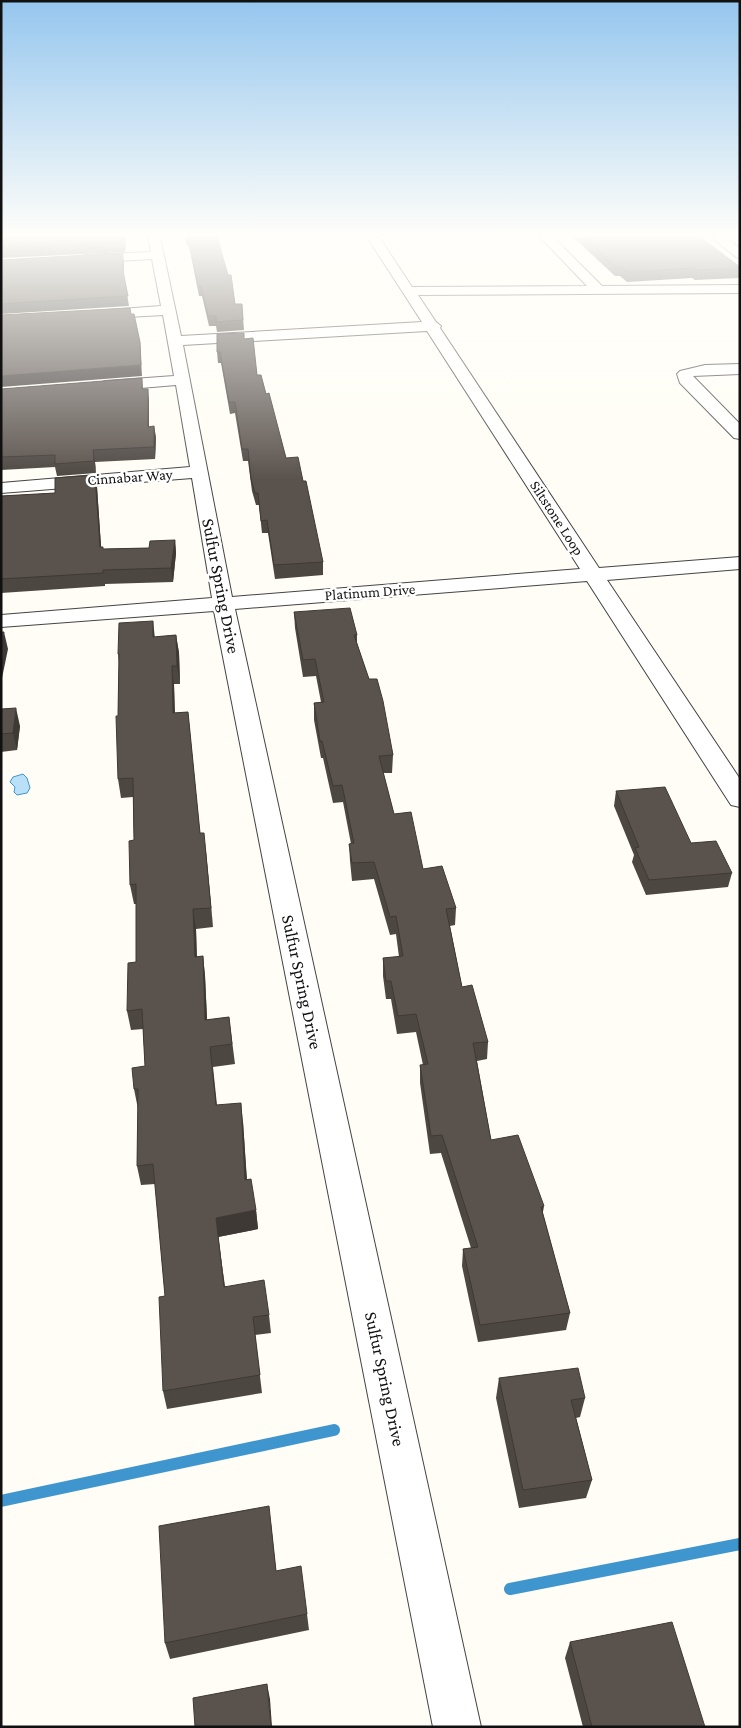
<svg xmlns="http://www.w3.org/2000/svg" width="741" height="1728" viewBox="0 0 741 1728" font-family="'Crimson Pro',serif">
<style>
.water{fill:#b9e0f7;stroke:#3f96cf}
.lines{fill:none;stroke-linecap:round;stroke-linejoin:round}
.stream{stroke:#3f96cf;stroke-width:12}
.minor-casing{stroke:#444;stroke-width:2}
.minor{fill:#fff;fill-rule:evenodd}
.wall{fill:#4d4742}
.shaded-wall{fill:#3f3936}
.building{fill:#5a524d;stroke:#3f3936}
.labels{text-anchor:middle;dominant-baseline:central;stroke-width:5;stroke-linejoin:round;paint-order:stroke}
.far-street-label{font-size:15px;fill:#111;stroke:#fff}
.street-label{font-size:18px;fill:#111;stroke:#fff}
</style>
<rect width="100%" height="100%" fill="#fffdf5"/>
<polygon class="water" points="23,774 27,778 30,788 27,793 17,795 14,792 15,787 10,782 13,777"/>
<g class="lines">
<g class="stream">
<polyline points="1,1501 334,1430"/>
<polyline points="510,1589 740,1544"/>
</g>
<g class="minor-casing">
<g id="minor">
<path d="M 148,237 L 160,237 L 181,336 L 422,322 L 367,237 L 379,237 L 412,287 L 587,286 L 540,237 L 553,237 L 602,286 L 740,285 L 740,293 L 418,295 L 436,322 L 441,326 L 440,328 L 599,568 L 740,557 L 740,569 L 607,580 L 740,779 L 740,807 L 731,805 L 587,581 L 235,609 L 481,1727 L 433,1727 L 214,611 L 1,627 L 1,615 L 212,598 L 192,478 L 1,493 L 1,483 L 190,467 L 176,385 L 105,391 L 99,389 L 97,386 L 99,383 L 105,381 L 174,376 L 163,315 L 93,319 L 86,315 L 93,311 L 161,306 L 152,259 L 85,263 L 79,259 L 85,255 L 151,252 ZM 427,331 L 580,569 L 232,597 L 183,345 Z"/>
<polygon points="711,237 724,237 740,248 740,258 736,257"/>
<polygon points="740,364 740,374 693,376 740,424 740,439 734,438 680,383 677,374 680,371 705,365"/>
</g>
</g>
<use href="#minor" class="minor"/>
</g>
<g class="wall">
<polygon points="1,237 126,237 125,252 1,258"/>
<polygon points="185,237 217,237 235,304 242,304 244,330 217,332 216,326 209,326 202,296 199,296 189,246 187,246"/>
<polygon points="573,237 700,237 740,267 739,278 695,280 692,278 627,282 620,276 615,276"/>
<polygon points="1,260 124,263 124,274 129,306 1,314"/>
<polygon points="244,339 257,375 266,394 286,458 303,481 323,562 323,575 275,579 268,533 262,533 259,505 256,505 252,491 248,461 243,461 235,413 230,414 221,363 218,363 217,352"/>
<polygon points="142,378 143,389 149,400 149,427 154,426 156,438 155,459 95,462 96,473 57,476 55,467 1,470 1,389"/>
<polygon points="95,475 97,487 101,547 103,549 149,548 175,540 176,553 173,582 105,584 105,586 1,593 1,496 55,493"/>
<polygon points="294,612 357,635 357,643 393,755 392,773 383,773 394,814 423,869 456,908 455,925 450,926 462,987 488,1042 487,1059 477,1061 491,1140 543,1214 570,1313 566,1330 478,1342 462,1266 463,1249 471,1248 441,1153 430,1154 420,1083 420,1065 423,1065 416,1032 397,1034 391,999 386,999 383,976 383,958 399,957 396,934 390,935 374,879 352,881 350,861 349,844 351,844 343,802 333,803 323,758 321,758 314,720 314,703 321,702 316,676 303,677 295,628"/>
<polygon points="176,635 179,653 180,684 174,684 175,713 188,712 200,833 206,852 213,927 196,929 197,957 203,956 205,976 207,1020 229,1017 235,1064 213,1067 217,1105 243,1122 247,1180 256,1210 258,1229 218,1237 225,1286 269,1315 271,1333 255,1335 262,1393 167,1409 163,1391 165,1296 155,1184 141,1185 137,1166 138,1109 134,1089 145,1066 143,1029 131,1030 127,1011 136,962 136,904 134,904 130,885 134,840 133,797 121,798 118,779 118,716 119,664 118,654 155,637"/>
<polygon points="1,709 20,726 17,750 1,752"/>
<polygon points="616,791 691,843 732,873 728,887 646,895 632,862 634,855 614,806"/>
<polygon points="499,1378 585,1398 580,1417 576,1418 592,1480 586,1498 519,1508 496,1398"/>
<polygon points="271,1523 276,1571 307,1614 309,1630 170,1659 165,1643"/>
<polygon points="570,1642 705,1727 583,1727 565,1658"/>
</g>
<g class="shaded-wall">
<polygon points="124,237 126,237 125,252 124,242"/>
<polygon points="123,253 124,263 124,276 122,266"/>
<polygon points="140,342 142,376 1,387 1,376"/>
<polygon points="148,389 149,400 149,439 148,427"/>
<polygon points="154,426 156,438 155,459 154,447"/>
<polygon points="93,450 95,462 96,473 94,461"/>
<polygon points="95,475 97,487 102,560 100,547"/>
<polygon points="175,540 176,553 173,582 171,568"/>
<polygon points="153,621 155,639 153,637"/>
<polygon points="4,632 8,649 2,678 1,674 1,644"/>
<polygon points="176,635 179,653 180,684 177,666"/>
<polygon points="172,666 174,684 175,732 173,713"/>
<polygon points="16,708 20,726 17,750 13,733"/>
<polygon points="204,833 206,852 213,927 211,908"/>
<polygon points="193,909 196,929 197,976 195,957"/>
<polygon points="203,956 205,976 208,1040 205,1020"/>
<polygon points="241,1103 243,1122 248,1199 245,1180"/>
<polygon points="544,1206 541,1223 541,1207"/>
<polygon points="256,1210 258,1229 218,1237 227,1305 216,1218"/>
<polygon points="267,1684 270,1699 272,1727 271,1727"/>
</g>
<g class="building">
<polygon points="1,237 124,237 124,242 1,248"/>
<polygon points="188,237 217,237 228,275 231,275 235,304 242,304 243,320 216,322 216,316 208,316 201,286 198,286"/>
<polygon points="584,237 700,237 740,267 740,268 696,270 694,268 628,272 622,266 616,266"/>
<polygon points="123,253 122,266 128,296 1,304 1,260"/>
<polygon points="130,308 131,314 134,314 140,342 141,365 1,376 1,315"/>
<polygon points="244,333 244,339 253,338 257,375 261,375 266,394 269,393 286,458 298,457 303,481 306,481 323,562 274,565 267,520 261,521 258,493 255,493 251,479 248,449 242,449 235,402 229,402 220,352 217,352 217,334"/>
<polygon points="142,378 142,389 148,389 148,427 154,426 154,447 93,450 94,461 55,464 55,455 1,457 1,389"/>
<polygon points="95,475 100,547 103,547 103,549 149,548 150,541 175,540 171,568 103,570 103,573 1,579 1,496 55,493 55,478"/>
<polygon points="350,608 357,635 354,635 369,679 377,679 383,701 393,755 379,756 394,814 411,812 423,869 442,866 456,908 446,909 462,987 472,985 488,1042 473,1043 491,1140 518,1135 544,1206 541,1207 570,1313 480,1325 463,1249 478,1247 442,1135 431,1136 420,1065 428,1064 416,1014 398,1016 391,981 386,981 383,958 403,956 396,916 390,917 374,862 352,863 349,844 354,843 342,785 333,786 322,741 320,741 314,703 324,702 315,659 303,660 294,612"/>
<polygon points="153,621 153,637 176,635 177,666 172,666 173,713 188,712 200,833 204,833 211,908 193,909 195,957 203,956 205,1020 229,1017 232,1044 210,1047 216,1105 241,1103 245,1180 251,1179 256,1210 216,1218 224,1287 264,1280 269,1315 253,1317 260,1375 163,1391 159,1297 165,1296 153,1164 137,1166 138,1089 134,1089 132,1068 145,1066 142,1009 127,1011 128,963 136,962 136,884 130,885 129,841 134,840 133,778 118,779 116,716 118,716 119,654 118,654 119,623"/>
<polygon points="1,632 4,632 1,644"/>
<polygon points="16,708 13,733 1,734 1,709"/>
<polygon points="665,787 691,843 716,841 732,873 649,880 635,848 639,847 616,791"/>
<polygon points="578,1368 585,1398 571,1400 592,1480 523,1490 499,1378"/>
<polygon points="269,1506 276,1571 301,1566 307,1614 165,1643 159,1526"/>
<polygon points="672,1622 705,1727 592,1727 570,1642"/>
<polygon points="267,1684 271,1727 195,1727 193,1698"/>
</g>
<linearGradient id="sky" x2="0" y2="1"><stop stop-color="#95c6ee"/><stop offset="0.49" stop-color="#fffefa"/><stop offset="1" stop-color="#fffefa" stop-opacity="0"/></linearGradient>
<rect width="741" height="479" fill="url(#sky)"/>
<g class="labels">
<g class="far-street-label">
<text transform="translate(130 477) rotate(-4)">Cinnabar Way</text>
<text transform="translate(557 518) rotate(57)">Siltstone Loop</text>
<text transform="translate(370 592) rotate(-4)">Platinum Drive</text>
</g>
<g class="street-label">
<text transform="translate(221 586) rotate(79)">Sulfur Spring Drive</text>
<text transform="translate(302 982) rotate(78)">Sulfur Spring Drive</text>
<text transform="translate(385 1379) rotate(78)">Sulfur Spring Drive</text>
</g>
</g>
<rect width="741" height="1728" fill="none" stroke="#111111" stroke-width="5"/>
</svg>
